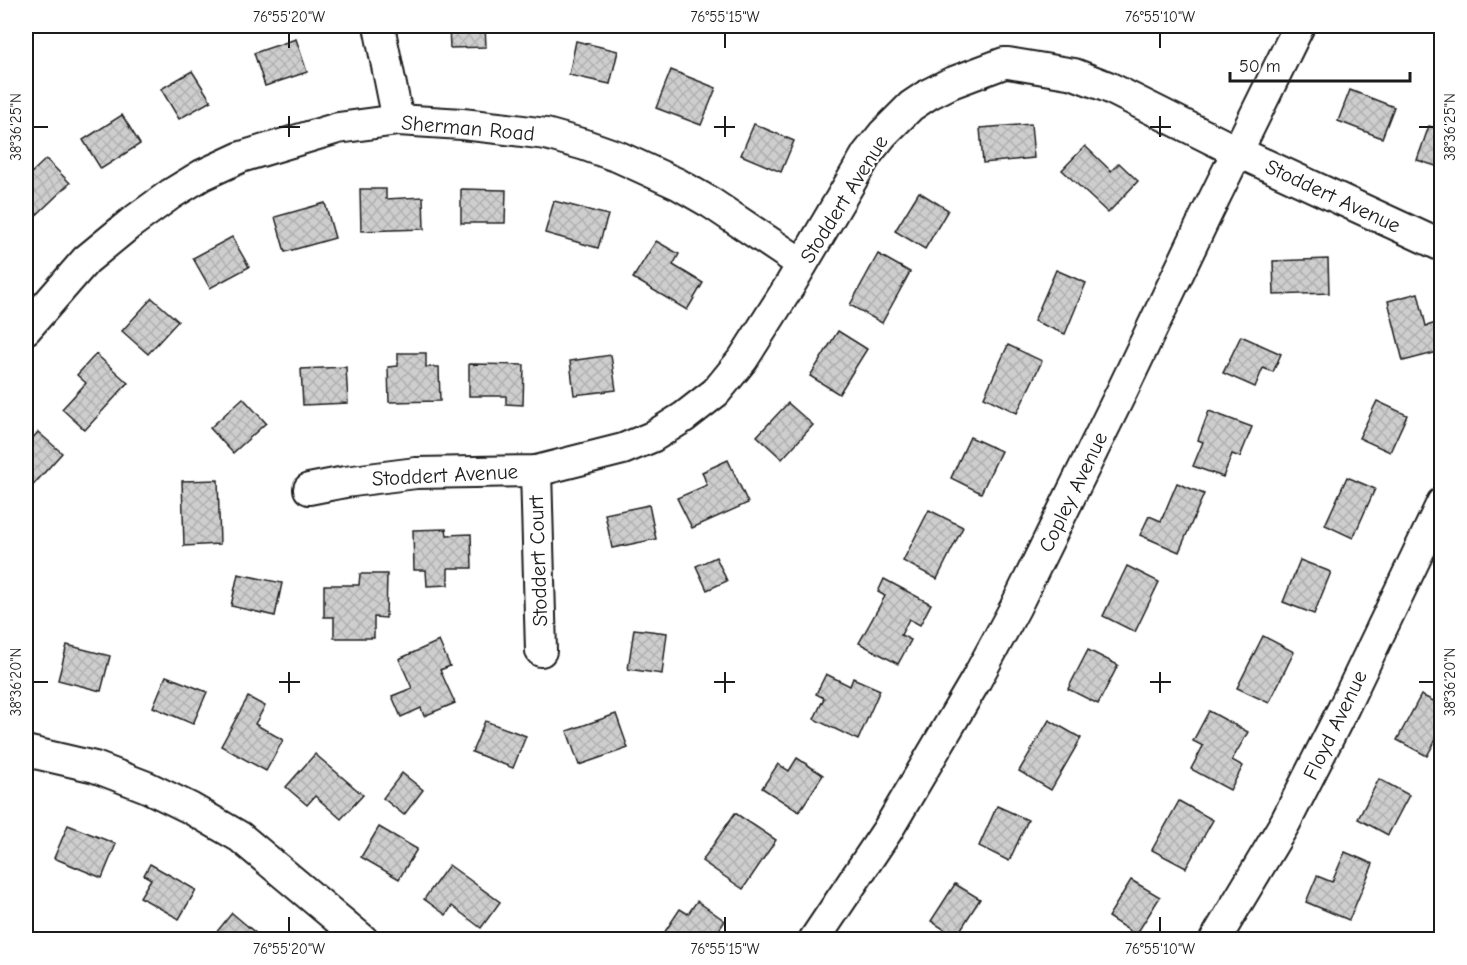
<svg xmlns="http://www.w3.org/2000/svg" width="1467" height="965" viewBox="0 0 1467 965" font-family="'Comic Neue',sans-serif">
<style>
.building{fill:url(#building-cross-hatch);stroke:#1c1c1c;stroke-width:1.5}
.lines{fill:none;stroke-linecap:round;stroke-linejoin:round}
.minor-casing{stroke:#1c1c1c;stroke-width:34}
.minor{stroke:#fff;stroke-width:30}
.ticks{fill:none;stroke:#1c1c1c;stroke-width:2}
.labels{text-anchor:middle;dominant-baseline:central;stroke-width:4.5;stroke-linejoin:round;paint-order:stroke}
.street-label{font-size:21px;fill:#1c1c1c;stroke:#fff}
.neatline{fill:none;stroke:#1c1c1c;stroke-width:2}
.ticks-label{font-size:15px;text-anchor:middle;fill:#1c1c1c}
</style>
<defs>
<pattern id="building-cross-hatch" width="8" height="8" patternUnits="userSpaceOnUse" patternTransform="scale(1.5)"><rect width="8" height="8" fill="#cecece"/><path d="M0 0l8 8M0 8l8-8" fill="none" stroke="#b0b0b0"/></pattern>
</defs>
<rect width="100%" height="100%" fill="#fff"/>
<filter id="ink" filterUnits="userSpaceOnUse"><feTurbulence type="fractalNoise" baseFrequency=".0167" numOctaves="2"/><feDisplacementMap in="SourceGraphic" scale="12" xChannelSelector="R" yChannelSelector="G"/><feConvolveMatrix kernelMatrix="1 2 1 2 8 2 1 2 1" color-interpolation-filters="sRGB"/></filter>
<g filter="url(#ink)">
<g class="building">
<polygon points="449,26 485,26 486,47 450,48"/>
<polygon points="296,39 307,72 265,86 254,53"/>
<polygon points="576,41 618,51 610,84 569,75"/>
<polygon points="671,70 716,88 701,125 656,108"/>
<polygon points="192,71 211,101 179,119 161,89"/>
<polygon points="1350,90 1394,107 1382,138 1338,121"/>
<polygon points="122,115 140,144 101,169 83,140"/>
<polygon points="754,124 794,141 781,172 741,155"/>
<polygon points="1031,124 1034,158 983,163 980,128"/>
<polygon points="1429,126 1442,130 1442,168 1417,160"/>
<polygon points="1085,146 1111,171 1119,163 1138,181 1108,213 1062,170"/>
<polygon points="46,159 70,183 26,225 26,178"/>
<polygon points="360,189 386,189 386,199 423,197 424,229 361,231"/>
<polygon points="461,189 506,190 505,223 461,223"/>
<polygon points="919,192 948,210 925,249 895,231"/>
<polygon points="554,201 608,215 598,248 545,233"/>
<polygon points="325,203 335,238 285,252 275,217"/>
<polygon points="232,237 249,267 210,288 193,258"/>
<polygon points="656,241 679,254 673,265 703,283 687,310 633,278"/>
<polygon points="878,254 910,272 882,323 850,305"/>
<polygon points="1328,259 1329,293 1274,295 1273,261"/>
<polygon points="1056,270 1086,283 1065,334 1034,321"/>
<polygon points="1418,293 1426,326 1440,322 1442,351 1403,361 1388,301"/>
<polygon points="152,298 178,321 148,354 122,331"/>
<polygon points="838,331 867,349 839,394 810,376"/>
<polygon points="1241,336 1281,354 1273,372 1263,368 1255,387 1223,373"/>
<polygon points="1008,345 1042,361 1017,413 984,397"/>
<polygon points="398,353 426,353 426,367 439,367 440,401 389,402 388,367 398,366"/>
<polygon points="96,354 128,383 85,430 62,409 86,383 77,375"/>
<polygon points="611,355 616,390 574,395 570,361"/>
<polygon points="469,364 524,365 523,405 506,404 506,396 469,396"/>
<polygon points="346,367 348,403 303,405 301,369"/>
<polygon points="243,398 266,423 233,453 210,428"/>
<polygon points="1377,401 1407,415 1390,452 1359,438"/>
<polygon points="788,403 813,425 782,459 757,436"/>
<polygon points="1209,411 1252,427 1240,457 1232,454 1223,477 1193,466 1203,442 1198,440"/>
<polygon points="38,432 62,453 26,493 26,446"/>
<polygon points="970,437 1001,451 981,493 951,478"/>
<polygon points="728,460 748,503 692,528 677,498 707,485 702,472"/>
<polygon points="1347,477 1375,489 1353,538 1325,525"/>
<polygon points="218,480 220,544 184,546 182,481"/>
<polygon points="1177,483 1204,494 1179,552 1140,535 1149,516 1161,521"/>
<polygon points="649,505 656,539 612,548 605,514"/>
<polygon points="929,510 963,527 937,579 903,561"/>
<polygon points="446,529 447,535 471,534 472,568 448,568 448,585 427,586 426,570 414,570 413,530"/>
<polygon points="716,557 727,581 707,590 696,566"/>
<polygon points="1300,560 1331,572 1314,614 1283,602"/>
<polygon points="1127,566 1159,582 1135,632 1103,616"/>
<polygon points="238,574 282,583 275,616 231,606"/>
<polygon points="360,574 387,574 386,618 374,617 374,638 334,638 334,617 324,617 324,585 359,585"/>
<polygon points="884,579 931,604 920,625 909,619 901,635 911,640 898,664 859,643 885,596 878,592"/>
<polygon points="634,629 667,633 662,674 628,669"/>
<polygon points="1263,636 1294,652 1269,703 1237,688"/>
<polygon points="439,641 450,666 440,670 455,703 424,716 421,708 401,717 392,696 412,688 399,659"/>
<polygon points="67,645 110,656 101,691 58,680"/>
<polygon points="1088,650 1118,665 1098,704 1068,689"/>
<polygon points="826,674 850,686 853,678 880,690 858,740 814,719 824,698 816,694"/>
<polygon points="166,676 207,692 193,724 153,707"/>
<polygon points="1421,695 1442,705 1442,728 1427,756 1397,740"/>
<polygon points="248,697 265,706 255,724 283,740 266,771 221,746"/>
<polygon points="1209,711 1248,732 1232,760 1243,766 1230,790 1191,769 1203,746 1193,741"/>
<polygon points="616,714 628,748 579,765 567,731"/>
<polygon points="1049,720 1081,738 1051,790 1019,771"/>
<polygon points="485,721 526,736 513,768 472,752"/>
<polygon points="315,754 363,795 341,819 315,796 307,805 286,787"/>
<polygon points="797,758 823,775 799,812 762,788 778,764 789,771"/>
<polygon points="402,773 423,790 404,815 383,798"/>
<polygon points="1379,779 1409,795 1388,835 1358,819"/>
<polygon points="1179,801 1213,820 1186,868 1152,850"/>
<polygon points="997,806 1028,820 1009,861 979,846"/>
<polygon points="735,813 776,840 743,889 702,861"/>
<polygon points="68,825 116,844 102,878 54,858"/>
<polygon points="379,827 417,849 399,879 361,857"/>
<polygon points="1345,852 1373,864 1349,920 1306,902 1317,876 1332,882"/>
<polygon points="150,864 196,890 179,919 140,897 151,879 144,875"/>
<polygon points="449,865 500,902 481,928 452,906 446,915 424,899"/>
<polygon points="1131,880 1160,897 1136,935 1108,917"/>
<polygon points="955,884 980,899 956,937 931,921"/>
<polygon points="697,901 725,921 712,940 673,940 664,933 680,909 688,914"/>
<polygon points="232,913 264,940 211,939"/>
</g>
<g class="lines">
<g class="minor-casing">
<g id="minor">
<polyline points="379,26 398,120"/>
<polyline points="26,329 86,260 131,223 171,194 202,175 241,157 338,128 398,120 462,124 507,129 546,134 585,145 619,157 678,184 711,203 802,264"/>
<polyline points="536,471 541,651"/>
<polyline points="309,489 345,482 416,473 536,471 623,449 652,437 684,417 716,392 743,359 790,285 867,154 883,134 911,106 929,94 951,83 1004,63 1008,63 1074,74 1108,87 1238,152 1442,246"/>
<polyline points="26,751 95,767 147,787 190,808 240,837 363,940"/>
<polyline points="814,940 887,831 976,680 1015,608 1122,391 1208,211 1299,26"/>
<polyline points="1215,940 1285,823 1344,707 1442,503"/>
</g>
</g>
<use href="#minor" class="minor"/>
</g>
</g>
<path class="ticks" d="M 289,33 L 289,48M 725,33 L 725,48M 1160,33 L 1160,48M 289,116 L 289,137M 725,116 L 725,137M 1160,116 L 1160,137M 33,127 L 48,127M 279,127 L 300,127M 714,127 L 735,127M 1150,127 L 1171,127M 1419,127 L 1434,127M 289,672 L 289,693M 725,672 L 725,693M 1160,672 L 1160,693M 33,682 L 48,682M 279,682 L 300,682M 714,682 L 735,682M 1150,682 L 1171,682M 1419,682 L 1434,682M 289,917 L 289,932M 725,917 L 725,932M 1160,917 L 1160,932"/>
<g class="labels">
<g class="street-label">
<text transform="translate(468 128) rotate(5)">Sherman Road</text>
<text transform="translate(1333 196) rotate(25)">Stoddert Avenue</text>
<text transform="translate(844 199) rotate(-58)">Stoddert Avenue</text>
<text transform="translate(445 475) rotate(-3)">Stoddert Avenue</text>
<text transform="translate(1073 492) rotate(-64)">Copley Avenue</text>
<text transform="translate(538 561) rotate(-92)">Stoddert Court</text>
<text transform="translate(1335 725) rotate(-64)">Floyd Avenue</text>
</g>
</g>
<rect width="1467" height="965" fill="none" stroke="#fff" stroke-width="66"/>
<path d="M1230 72v9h180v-9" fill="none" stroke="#1c1c1c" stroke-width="3"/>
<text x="1239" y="72" font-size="18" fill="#1c1c1c" stroke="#ffffff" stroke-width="4.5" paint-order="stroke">50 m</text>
<rect x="33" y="33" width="1401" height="899" class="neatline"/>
<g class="ticks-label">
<text x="289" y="22">76°55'20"W</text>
<text x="725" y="22">76°55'15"W</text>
<text x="1160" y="22">76°55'10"W</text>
<text transform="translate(16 127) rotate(-90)" y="5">38°36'25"N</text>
<text transform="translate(1450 127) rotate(-90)" y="5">38°36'25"N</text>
<text transform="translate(16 682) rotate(-90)" y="5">38°36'20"N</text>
<text transform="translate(1450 682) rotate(-90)" y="5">38°36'20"N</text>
<text x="289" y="954">76°55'20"W</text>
<text x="725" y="954">76°55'15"W</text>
<text x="1160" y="954">76°55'10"W</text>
</g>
</svg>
